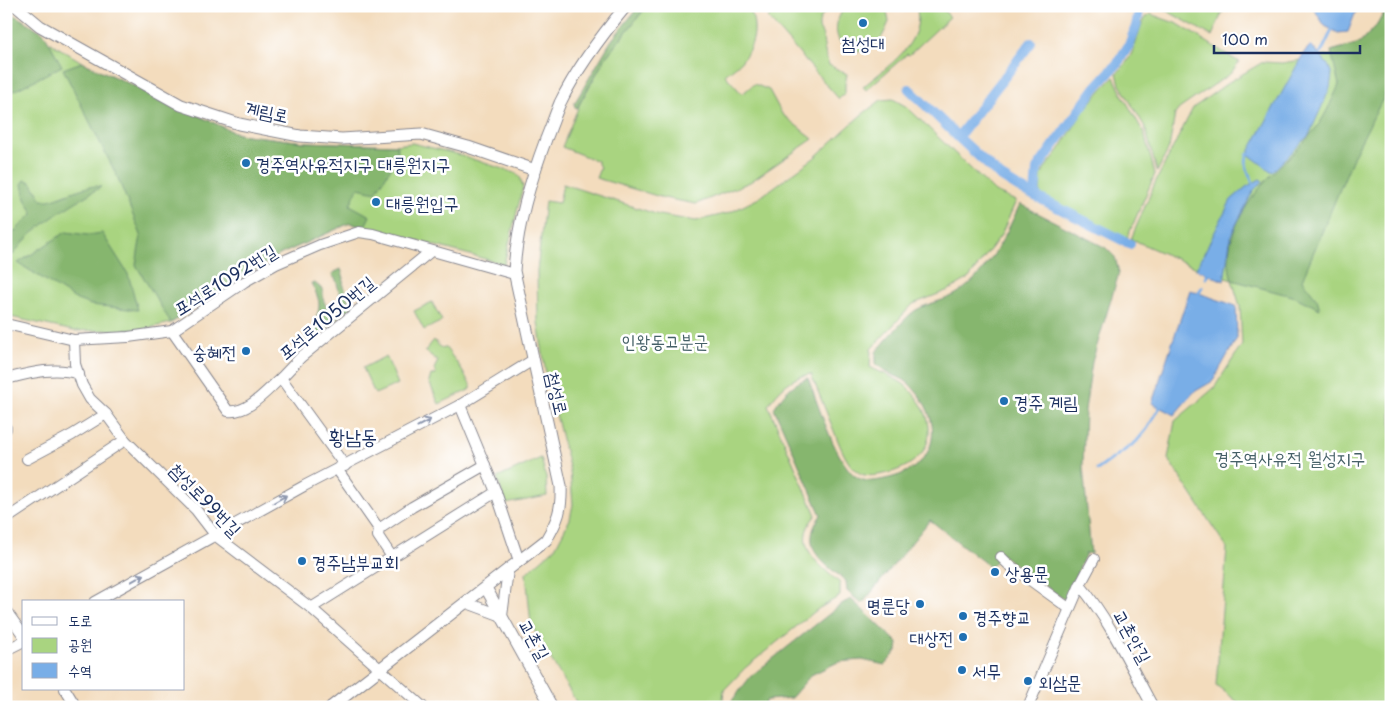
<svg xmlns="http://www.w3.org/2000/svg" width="1397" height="713" viewBox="0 0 1397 713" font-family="'Playpen Sans','Poor Story',sans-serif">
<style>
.green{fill:#a9d480;stroke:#62826f}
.forest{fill:#86b66e;stroke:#507266}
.water{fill:#79aee7;stroke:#4a6ea2}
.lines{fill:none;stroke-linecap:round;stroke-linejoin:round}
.stream{stroke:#79aee7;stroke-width:3}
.canal{stroke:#79aee7;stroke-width:10}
.minor-casing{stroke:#87868e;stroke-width:12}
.tertiary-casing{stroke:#87868e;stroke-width:13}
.minor{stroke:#fff;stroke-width:10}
.tertiary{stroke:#fff;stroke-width:11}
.oneway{stroke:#8d97ae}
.poi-dot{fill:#1f6fb2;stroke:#fff;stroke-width:2}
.labels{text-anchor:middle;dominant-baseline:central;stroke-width:5;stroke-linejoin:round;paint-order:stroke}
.poi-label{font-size:18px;fill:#1b2f5e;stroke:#fff;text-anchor:start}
.street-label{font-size:18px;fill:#1b2f5e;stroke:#fff}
.park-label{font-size:18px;fill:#466168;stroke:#fff}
.quarter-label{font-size:20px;fill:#1b2f5e;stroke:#fff}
</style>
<rect width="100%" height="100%" fill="#fff"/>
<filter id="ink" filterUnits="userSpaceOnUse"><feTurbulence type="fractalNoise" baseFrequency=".02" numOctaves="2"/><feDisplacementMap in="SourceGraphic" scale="10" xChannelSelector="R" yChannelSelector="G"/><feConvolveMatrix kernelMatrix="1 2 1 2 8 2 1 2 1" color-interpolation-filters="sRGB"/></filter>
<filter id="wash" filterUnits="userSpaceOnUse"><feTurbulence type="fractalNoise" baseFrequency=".0096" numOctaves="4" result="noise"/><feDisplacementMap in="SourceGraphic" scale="20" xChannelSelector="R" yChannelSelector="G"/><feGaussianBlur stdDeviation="1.12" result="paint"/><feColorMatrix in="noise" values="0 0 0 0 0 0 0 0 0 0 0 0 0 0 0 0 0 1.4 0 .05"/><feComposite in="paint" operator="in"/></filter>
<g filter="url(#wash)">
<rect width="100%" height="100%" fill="#f3dcbd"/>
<g class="green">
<path d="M 647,6 L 749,6 C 757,26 756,42 743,59 C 739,65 731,70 725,75 L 742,94 L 754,84 L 769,90 L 782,114 L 813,139 L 750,182 L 696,204 L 664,198 L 596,178 L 600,168 L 597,161 L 562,147 L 580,103 L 606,57 Z"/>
<path d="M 779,6 L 831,6 C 825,11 818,18 819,27 C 819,31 823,33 823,37 C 824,48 825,55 829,65 L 847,74 L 845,85 L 845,93 L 839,99 L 768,18 Z"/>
<path d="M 846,6 L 886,6 L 889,22 C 886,28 883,37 878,42 C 850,68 821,35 846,6 Z"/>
<path d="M 916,6 L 940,6 L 950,17 L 909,55 L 907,54 L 866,90 L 863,87 C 886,67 927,43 916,6 Z"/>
<polygon points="1158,6 1225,6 1212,36"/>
<polygon points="1388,6 1391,6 1391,704 1383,707 1244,707 1216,685 1227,548 1168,459 1175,421 1214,388 1242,345 1240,306 1232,280 1199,269 1131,239 1155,183 1193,108 1229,82 1263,62 1282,63 1332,55 1331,51 1360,43 1377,25"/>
<polygon points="6,11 41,37 82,62 238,134 304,142 396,145 412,143 457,154 515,173 520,177 523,187 504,264 350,223 281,254 234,282 171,323 144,329 74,331 6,316"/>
<path d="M 1150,14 L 1178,24 L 1239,62 L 1231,73 L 1179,109 L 1175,114 L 1169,148 L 1157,172 L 1145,127 L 1120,85 L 1117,73 C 1124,67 1130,58 1133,50 C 1139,39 1139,21 1150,14 Z"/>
<polygon points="1114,77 1123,96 1144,133 1155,174 1127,238 1040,196 1041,176 1044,169 1058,152 1083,112 1102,89"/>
<path d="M 893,99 L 907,107 L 995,192 L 1016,201 L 1001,235 L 969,278 L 951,289 L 913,304 L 871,349 L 870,367 C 881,373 899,379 907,387 C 943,422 935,463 884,474 C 872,476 863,478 853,468 C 844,458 839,443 834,431 C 826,412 819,393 811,374 C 790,377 780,389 768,405 L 816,515 C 790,544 818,564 840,583 L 840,596 L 818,609 L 745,668 L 724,690 L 722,707 L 579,707 L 531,625 L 526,573 L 555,548 L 570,519 L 573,504 L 570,471 L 546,374 L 538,322 L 537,271 L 545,201 L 559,203 L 563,184 L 659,215 L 696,221 L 729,213 L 759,198 L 814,158 L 860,116 L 881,100 Z"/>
<polygon points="432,302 442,321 424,330 414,311"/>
<polygon points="434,340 441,348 445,347 458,364 471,386 471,389 439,404 429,382 431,375 436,375 434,369 438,361 425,351"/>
<polygon points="386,356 398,384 375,394 363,368"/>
<polygon points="541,458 546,477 547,496 506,504 497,478"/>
</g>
<g class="forest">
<polygon points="639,6 647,6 606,57 577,108 575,107 574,104 611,41"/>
<path d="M 1388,6 L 1391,6 L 1391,83 L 1355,153 L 1302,280 L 1317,299 L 1320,309 L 1295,297 L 1232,280 C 1219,240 1247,200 1274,172 C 1286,159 1300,148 1311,134 C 1324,120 1331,102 1339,85 L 1331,51 L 1360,43 L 1377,25 Z"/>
<polygon points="6,10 44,33 62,66 6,95"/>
<polygon points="82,62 238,134 304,142 396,145 399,155 376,192 358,188 350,205 370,216 364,228 350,223 281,254 234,282 171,323 136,265 141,235 117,176 63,69"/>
<path d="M 25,180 L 31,182 L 42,200 C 54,203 85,182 101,187 C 72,204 32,227 13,255 L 6,250 L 6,240 L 33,213 L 25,199 L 22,184 Z"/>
<path d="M 1020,204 L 1106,248 L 1115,257 L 1119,273 L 1092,362 L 1085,410 L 1083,466 L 1091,554 L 1086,553 L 1065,600 L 1002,555 L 990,567 L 930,520 L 862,604 L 847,591 L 846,581 C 822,562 798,547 821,515 L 774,408 C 784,393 792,384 808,378 C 818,404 833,453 851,472 C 861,483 872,482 885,479 C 941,468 946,419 908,383 C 903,378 894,376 888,373 C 884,370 880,367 876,364 L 876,352 C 885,342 906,316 916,310 C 930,302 946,301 959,292 C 988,273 1006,235 1020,204 Z"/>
<polygon points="66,232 88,235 102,233 128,274 138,310 91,305 77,300 18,263"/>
<polygon points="341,269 344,278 343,283 351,308 345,312 336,280 332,275 333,273"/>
<path d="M 311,283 L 315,283 L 323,290 L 323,299 L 327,308 L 335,309 L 340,315 L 334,323 L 321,333 L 317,333 L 314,323 C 322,304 320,301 311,283 Z"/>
<polygon points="851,599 898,643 897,651 885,665 862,660 838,662 811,675 791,698 767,700 763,707 727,707 751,676 843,603"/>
</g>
<g class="water">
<polygon points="1312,6 1358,6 1348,32 1338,33 1325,26"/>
<polygon points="1311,45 1328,65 1332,74 1330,88 1309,135 1272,172 1248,154 1249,152 1305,51"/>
<polygon points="1260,179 1263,181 1253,191 1231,235 1224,281 1196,269 1231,200 1246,187"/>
<polygon points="1190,290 1236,306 1237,338 1213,381 1194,392 1174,415 1152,403"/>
</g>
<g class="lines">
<g class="stream">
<polyline points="1320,55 1332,30"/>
<path d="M 1248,154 C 1243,164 1249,173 1253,183"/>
<polyline points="1206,278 1208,273"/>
<polyline points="1199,293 1202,287"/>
<polyline points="1097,470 1136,442 1147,429 1160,407"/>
</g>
<g class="canal">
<polyline points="909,89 958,137 1000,176 1021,189 1130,244"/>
<polyline points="958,137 1031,43"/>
<polyline points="1035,196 1037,169 1095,88 1117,64 1129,45 1136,26 1140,6"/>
</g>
</g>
</g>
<g filter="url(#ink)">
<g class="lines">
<g class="minor-casing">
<g id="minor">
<polyline points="6,324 74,340 128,337 172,331 244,282 276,264 320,245 359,232 373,234 514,274"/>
<path d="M 172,331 L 228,411 C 248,414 267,390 281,378"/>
<polyline points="74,340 75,364 82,385 90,399 106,414 125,440 196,510 216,536 311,608 423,707"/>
<path d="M 6,379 C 30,373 55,366 79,374"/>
<polyline points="460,405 496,492 519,561"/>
<polyline points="6,428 6,429"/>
<polyline points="27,459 72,435 106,414"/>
<polyline points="345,466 281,378 301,357 431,251"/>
<polyline points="337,469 379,529 378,536 392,557"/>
<polyline points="6,519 125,440"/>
<polyline points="379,529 412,507 485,465"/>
<polyline points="1001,557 1008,564 1070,609"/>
<path d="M 1080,585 C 1110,621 1130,665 1153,707"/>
<polyline points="95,602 304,486 460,405 533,360"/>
<polyline points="467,603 502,616 508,570"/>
<polyline points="311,608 496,492"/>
<polyline points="6,611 24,636"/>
<polyline points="6,650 24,641"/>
<polyline points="65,689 76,707"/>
<polyline points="1028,707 1080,585 1094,559"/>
</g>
</g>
<g class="tertiary-casing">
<g id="tertiary">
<polyline points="16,6 40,26 181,105 239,124 300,136 342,139 421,134 468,147 535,170"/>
<polyline points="486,588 552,707"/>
<path d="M 331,707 L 546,540 C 558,520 562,509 561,486 L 514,271 C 517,225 530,182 546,139 C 551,127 555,115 560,103 C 577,68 601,36 626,6"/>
</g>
</g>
<use href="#minor" class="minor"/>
<use href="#tertiary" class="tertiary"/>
</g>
<defs><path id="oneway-shaft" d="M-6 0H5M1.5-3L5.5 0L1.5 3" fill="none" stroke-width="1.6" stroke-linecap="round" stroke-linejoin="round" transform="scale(1.25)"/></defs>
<g class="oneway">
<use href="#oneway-shaft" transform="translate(424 423) rotate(-28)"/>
<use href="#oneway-shaft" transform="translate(280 499) rotate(-30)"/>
<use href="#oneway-shaft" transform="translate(138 578) rotate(-29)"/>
</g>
</g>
<g class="poi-dot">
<circle cx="863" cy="23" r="5"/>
<circle cx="246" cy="163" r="5"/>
<circle cx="376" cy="202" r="5"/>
<circle cx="246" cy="351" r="5"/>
<circle cx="1004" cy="401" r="5"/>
<circle cx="302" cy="561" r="5"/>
<circle cx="995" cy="572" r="5"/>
<circle cx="920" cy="604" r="5"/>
<circle cx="963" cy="616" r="5"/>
<circle cx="963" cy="637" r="5"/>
<circle cx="962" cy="670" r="5"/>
<circle cx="1028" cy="681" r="5"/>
</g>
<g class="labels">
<g class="poi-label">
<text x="863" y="42" text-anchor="middle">첨성대</text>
<text x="256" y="163">경주역사유적지구 대릉원지구</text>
<text x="386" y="202">대릉원입구</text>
<text x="236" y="351" text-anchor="end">숭혜전</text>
<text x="1014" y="401">경주 계림</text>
<text x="312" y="561">경주남부교회</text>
<text x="1005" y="572">상용문</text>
<text x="910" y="604" text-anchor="end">명룬당</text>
<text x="973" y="616">경주향교</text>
<text x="953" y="637" text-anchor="end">대상전</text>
<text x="972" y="670">서무</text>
<text x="1038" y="681">외삼문</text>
</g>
<g class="street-label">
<text transform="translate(267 111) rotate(12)">계림로</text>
<text transform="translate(225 279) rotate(-32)">포석로1092번길</text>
<text transform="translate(326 317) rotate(-40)">포석로1050번길</text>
<text transform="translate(558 393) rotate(77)">첨성로</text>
<text transform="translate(206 499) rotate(46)">첨성로99번길</text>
<text transform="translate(1133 636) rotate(61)">교촌안길</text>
<text transform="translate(535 639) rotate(61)">교촌길</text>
</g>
<g class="park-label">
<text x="665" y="340">인왕동고분군</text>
<text x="1290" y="457">경주역사유적 월성지구</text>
</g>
<g class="quarter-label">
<text x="353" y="436">황남동</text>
</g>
</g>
<rect width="1397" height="713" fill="none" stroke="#fff" stroke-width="25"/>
<rect x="22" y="600" width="162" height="90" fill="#ffffff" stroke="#a4acbf"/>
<rect x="32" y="617" width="25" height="8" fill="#ffffff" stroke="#a4acbf"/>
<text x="68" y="626" font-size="15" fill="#1b2f5e">도로</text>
<rect x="32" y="638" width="25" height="15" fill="#a9d480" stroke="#a4acbf"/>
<text x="68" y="650" font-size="15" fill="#1b2f5e">공원</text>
<rect x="32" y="663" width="25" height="15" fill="#79aee7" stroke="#a4acbf"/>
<text x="68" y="676" font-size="15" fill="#1b2f5e">수역</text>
<path d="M1214 45v8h146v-8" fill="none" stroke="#1b2f5e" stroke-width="2.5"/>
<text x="1222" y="45" font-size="15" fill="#1b2f5e" stroke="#ffffff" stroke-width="4" paint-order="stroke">100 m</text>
</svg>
